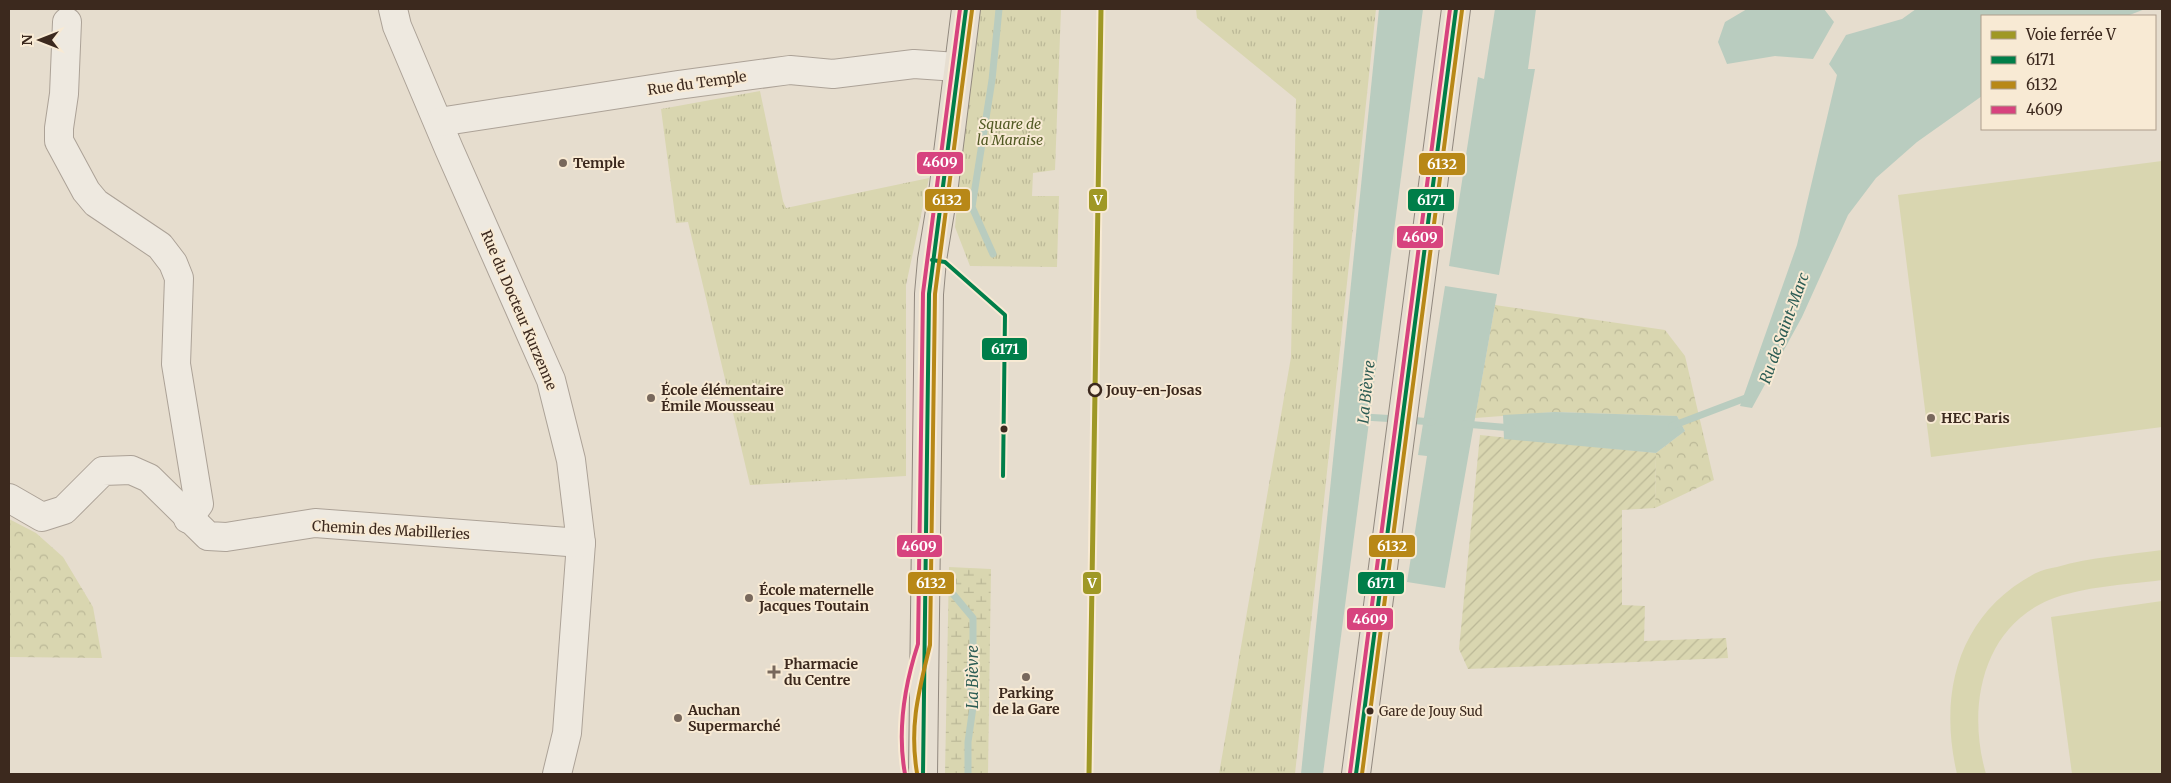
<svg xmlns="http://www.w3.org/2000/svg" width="2171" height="783" viewBox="0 0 2171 783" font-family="Merriweather,serif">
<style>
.grass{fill:#d9d6b0}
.forest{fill:url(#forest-crowns)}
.wetland{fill:url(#wetland-marsh)}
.park{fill:url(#park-tufts)}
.garden{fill:url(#garden-furrows)}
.water{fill:#b9ccbf}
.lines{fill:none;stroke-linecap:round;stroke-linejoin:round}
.stream{stroke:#b9ccbf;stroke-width:7}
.minor-casing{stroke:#aca297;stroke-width:30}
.major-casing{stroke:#91887e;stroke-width:30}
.minor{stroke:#eee9e0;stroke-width:28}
.major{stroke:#e6ded1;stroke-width:28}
.bus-1-casing{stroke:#f8ead4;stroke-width:8}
.bus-2-casing{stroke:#f8ead4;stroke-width:8}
.bus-3-casing{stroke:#f8ead4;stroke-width:8}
.bus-1{stroke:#007e49;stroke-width:4}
.bus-2{stroke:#b88817;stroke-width:4}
.bus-3{stroke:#d7437e;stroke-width:4}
.rail-1-casing{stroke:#f8ead4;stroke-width:9}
.rail-1{stroke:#9f9825;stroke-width:5}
.poi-dot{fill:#78685c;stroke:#f8ead4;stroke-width:2}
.stop-dot{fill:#f8ead4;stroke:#3c291e;stroke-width:2.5}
.bus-dot{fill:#3c291e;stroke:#f8ead4;stroke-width:2}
.labels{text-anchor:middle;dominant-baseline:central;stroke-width:4;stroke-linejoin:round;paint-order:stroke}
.bus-label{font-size:13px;fill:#3c291e;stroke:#f8ead4;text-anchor:start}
.street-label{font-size:14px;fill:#3c291e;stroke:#f8ead4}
.park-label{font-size:14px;font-style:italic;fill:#515923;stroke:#f8ead4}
.poi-label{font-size:14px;font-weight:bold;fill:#3c291e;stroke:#f8ead4;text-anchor:start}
.stop-label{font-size:14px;font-weight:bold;fill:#3c291e;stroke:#f8ead4;text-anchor:start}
.water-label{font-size:15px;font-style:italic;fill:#2c5c54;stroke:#f8ead4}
.line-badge{stroke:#f8ead4;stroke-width:2}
.badge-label{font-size:14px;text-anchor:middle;font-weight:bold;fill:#fff}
</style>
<defs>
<pattern id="forest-crowns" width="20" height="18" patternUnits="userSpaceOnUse" patternTransform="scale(1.25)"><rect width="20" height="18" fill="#d9d6b0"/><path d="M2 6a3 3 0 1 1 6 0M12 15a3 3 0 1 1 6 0" fill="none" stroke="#bbb897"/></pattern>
<pattern id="wetland-marsh" width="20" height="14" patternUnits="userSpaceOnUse" patternTransform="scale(1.25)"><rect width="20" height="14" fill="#d9d6b0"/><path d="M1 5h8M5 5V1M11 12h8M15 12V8" fill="none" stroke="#bbb897"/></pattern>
<pattern id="park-tufts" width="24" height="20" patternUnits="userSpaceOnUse" patternTransform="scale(1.25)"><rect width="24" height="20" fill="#d9d6b0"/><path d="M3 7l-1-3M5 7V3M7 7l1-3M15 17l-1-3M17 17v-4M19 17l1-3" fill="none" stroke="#bbb897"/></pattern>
<pattern id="garden-furrows" width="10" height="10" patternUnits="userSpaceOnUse" patternTransform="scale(1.25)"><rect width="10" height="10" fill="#d9d6b0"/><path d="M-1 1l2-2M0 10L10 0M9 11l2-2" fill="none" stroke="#bbb897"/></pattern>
</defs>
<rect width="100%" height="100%" fill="#e6ddce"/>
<g class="grass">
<polygon points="2162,161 2162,427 1931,457 1898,195"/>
<path d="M 2162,550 L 2162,580 C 2125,585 2084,586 2049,600 C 1981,629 1967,709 1986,774 L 1957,774 C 1938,693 1958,614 2036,573 C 2042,570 2050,568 2057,567 C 2091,557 2127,555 2162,550 Z"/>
<polygon points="2162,601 2162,774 2072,774 2051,617"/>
</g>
<g class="forest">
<polygon points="1495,305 1665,330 1685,356 1714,480 1655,508 1656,453 1685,431 1677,416 1555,412 1475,418"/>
<polygon points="9,519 36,533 63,557 93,607 102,658 9,657"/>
</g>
<polygon class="wetland" points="949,567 991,569 988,774 945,774"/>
<g class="park">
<polygon points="977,9 1061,9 1055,170 1033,173 1032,196 1059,196 1057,267 970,266 955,227 970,61"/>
<polygon points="1196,9 1376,9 1295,774 1219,774 1291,357 1296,99 1197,18"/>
<polygon points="760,91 783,201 786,208 929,178 906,285 906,476 750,485 688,222 676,223 661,109"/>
</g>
<polygon class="garden" points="1480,435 1656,453 1655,508 1622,510 1622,605 1645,606 1644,641 1726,638 1728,658 1468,669 1459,649"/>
<g class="water">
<polygon points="1379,9 1423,9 1323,774 1301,774"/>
<polygon points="1495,9 1536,9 1528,69 1535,69 1499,275 1449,266 1478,77 1484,79"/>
<polygon points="1747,9 1824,9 1834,22 1813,59 1775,56 1727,64 1718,42 1725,22"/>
<polygon points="1916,9 2145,9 2127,16 1982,16 1982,96 1917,142 1876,178 1848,215 1802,317 1752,408 1740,406 1797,245 1837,75 1829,64 1846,35 1902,19"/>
<polygon points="1445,286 1497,294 1445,588 1407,582 1427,456 1418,455"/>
<polygon points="1555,412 1677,416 1685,431 1656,453 1504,439 1503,415"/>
</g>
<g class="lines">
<g class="stream">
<polyline points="993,254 972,207 992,80 999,9"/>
<polyline points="1364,417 1397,419"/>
<polyline points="1408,420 1432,422"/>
<polyline points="1465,424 1512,428"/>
<polyline points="1672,426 1751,396"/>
<polyline points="948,588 973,618 973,647 969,674 973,707 968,742 968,774"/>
</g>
<g class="minor-casing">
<g id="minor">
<polyline points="393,9 397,26 449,149 551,380 571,460 581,543 567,733 557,774"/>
<polyline points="67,22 64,94 59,128 59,141 86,191 96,203 160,246 173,263 179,278 176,364 199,504 188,519"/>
<polyline points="439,122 678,85 790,70 833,74 914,64 957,67"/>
<polyline points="9,498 42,517 64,510 103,471 131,470 149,478 208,536 226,537 315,523 581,543"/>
</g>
</g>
<g class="major-casing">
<g id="major">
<polyline points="923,774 929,294 932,260 943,193 966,9"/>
<polyline points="1356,774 1456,9"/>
</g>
</g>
<use href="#minor" class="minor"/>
<use href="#major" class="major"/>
<g class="bus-1-casing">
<g id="bus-1">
<polyline points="932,260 945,262 1005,315 1003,476"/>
<polyline points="923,774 929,294 966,9"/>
<polyline points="1356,774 1456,9"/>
</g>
</g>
<g class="bus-2-casing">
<g id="bus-2">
<path d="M 917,773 C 909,725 919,691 930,645 L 935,294 L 972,10"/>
<polyline points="1362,774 1462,10"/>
</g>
</g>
<g class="bus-3-casing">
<g id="bus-3">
<polyline points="1350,773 1450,9"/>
<path d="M 905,774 C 897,730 904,687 918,644 L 923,293 L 960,9"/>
</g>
</g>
<use href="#bus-1" class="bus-1"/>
<use href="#bus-2" class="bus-2"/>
<use href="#bus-3" class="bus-3"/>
<g class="rail-1-casing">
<polyline id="rail-1" points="1089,774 1101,9"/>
</g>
<use href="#rail-1" class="rail-1"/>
</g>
<g class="poi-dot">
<circle cx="563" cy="163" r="5"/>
<circle cx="651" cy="398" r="5"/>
<circle cx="1931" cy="418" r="5"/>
<circle cx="749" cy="598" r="5"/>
<path d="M771.5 664.5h5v5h5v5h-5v5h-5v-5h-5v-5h5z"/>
<circle cx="1026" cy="677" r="5"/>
<circle cx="678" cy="718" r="5"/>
</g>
<circle class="stop-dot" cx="1095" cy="390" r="6"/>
<g class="bus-dot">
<circle cx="1004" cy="429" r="4.5"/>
<circle cx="1370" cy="711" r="4.5"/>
</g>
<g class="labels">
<g class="bus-label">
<text x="1379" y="711">Gare de Jouy Sud</text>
</g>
<g class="street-label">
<text transform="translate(697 83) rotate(-8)">Rue du Temple</text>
<text transform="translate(519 310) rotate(67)">Rue du Docteur Kurzenne</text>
<text transform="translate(391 530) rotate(3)">Chemin des Mabilleries</text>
</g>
<g class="park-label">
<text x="1010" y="124">Square de<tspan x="1010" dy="16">la Maraise</tspan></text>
</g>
<g class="poi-label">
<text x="573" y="163">Temple</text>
<text x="661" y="390">École élémentaire<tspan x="661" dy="16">Émile Mousseau</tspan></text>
<text x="1941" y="418">HEC Paris</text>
<text x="759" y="590">École maternelle<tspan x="759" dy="16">Jacques Toutain</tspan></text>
<text x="784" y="664">Pharmacie<tspan x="784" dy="16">du Centre</tspan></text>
<text x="1026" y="693" text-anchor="middle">Parking<tspan x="1026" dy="16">de la Gare</tspan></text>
<text x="688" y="710">Auchan<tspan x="688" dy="16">Supermarché</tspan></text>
</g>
<g class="stop-label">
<text x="1106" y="390">Jouy-en-Josas</text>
</g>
<g class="water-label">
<text transform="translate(1784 328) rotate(-70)">Ru de Saint-Marc</text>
<text transform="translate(1366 392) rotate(-84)">La Bièvre</text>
<text transform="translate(972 677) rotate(-90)">La Bièvre</text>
</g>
</g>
<g class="line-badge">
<rect x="916" y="151" width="48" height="24" rx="5" fill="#d7437e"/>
<rect x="1418" y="152" width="48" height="24" rx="5" fill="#b88817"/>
<rect x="924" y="188" width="47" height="24" rx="5" fill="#b88817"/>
<rect x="1088" y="188" width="20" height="24" rx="5" fill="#9f9825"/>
<rect x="1407" y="188" width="48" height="24" rx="5" fill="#007e49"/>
<rect x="1396" y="225" width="48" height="24" rx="5" fill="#d7437e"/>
<rect x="981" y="337" width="47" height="24" rx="5" fill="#007e49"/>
<rect x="1368" y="534" width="48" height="24" rx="5" fill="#b88817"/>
<rect x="896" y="534" width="47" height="24" rx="5" fill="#d7437e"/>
<rect x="1082" y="571" width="20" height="24" rx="5" fill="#9f9825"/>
<rect x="1357" y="571" width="48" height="24" rx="5" fill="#007e49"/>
<rect x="907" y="571" width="48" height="24" rx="5" fill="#b88817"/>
<rect x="1346" y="607" width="48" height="24" rx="5" fill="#d7437e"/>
</g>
<g class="badge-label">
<text x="940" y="167">4609</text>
<text x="1442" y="169">6132</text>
<text x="947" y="205">6132</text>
<text x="1098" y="205">V</text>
<text x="1431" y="205">6171</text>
<text x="1420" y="242">4609</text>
<text x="1005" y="354">6171</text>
<text x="1392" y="551">6132</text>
<text x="919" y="551">4609</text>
<text x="1092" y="588">V</text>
<text x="1381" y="588">6171</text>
<text x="931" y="588">6132</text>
<text x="1370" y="624">4609</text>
</g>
<rect width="2171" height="783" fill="none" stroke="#3c291e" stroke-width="20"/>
<rect x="1981" y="15" width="175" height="115" fill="#f8ead4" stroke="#ad9d8b"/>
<rect x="1991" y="31" width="25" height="8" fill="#9f9825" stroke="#ad9d8b"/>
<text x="2026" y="40" font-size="15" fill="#3c291e">Voie ferrée V</text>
<rect x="1991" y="56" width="25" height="8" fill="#007e49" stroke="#ad9d8b"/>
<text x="2026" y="65" font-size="15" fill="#3c291e">6171</text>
<rect x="1991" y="81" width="25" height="8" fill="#b88817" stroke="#ad9d8b"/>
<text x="2026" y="90" font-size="15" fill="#3c291e">6132</text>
<rect x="1991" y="106" width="25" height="8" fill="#d7437e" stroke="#ad9d8b"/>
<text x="2026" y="115" font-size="15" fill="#3c291e">4609</text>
<g transform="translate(40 40) rotate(270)" stroke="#f8ead4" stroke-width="4" paint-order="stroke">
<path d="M0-4L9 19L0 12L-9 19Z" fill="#3c291e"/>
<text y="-8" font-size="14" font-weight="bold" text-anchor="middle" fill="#3c291e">N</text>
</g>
</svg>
